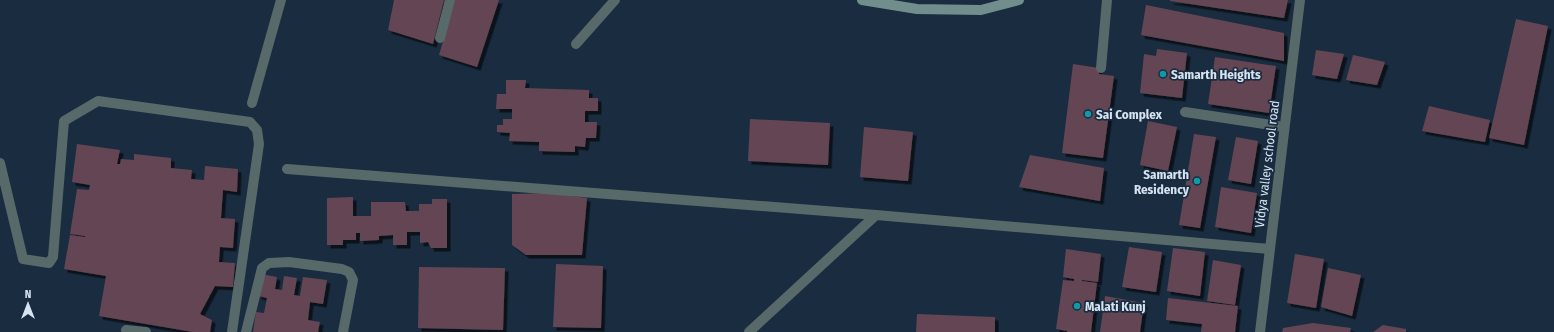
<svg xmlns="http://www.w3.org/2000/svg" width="1554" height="332" viewBox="0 0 1554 332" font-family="'Fira Sans Condensed',sans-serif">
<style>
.building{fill:#644552;filter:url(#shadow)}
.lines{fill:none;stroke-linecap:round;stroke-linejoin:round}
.service{stroke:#586969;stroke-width:10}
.minor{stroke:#586969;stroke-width:10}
.secondary{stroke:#718d8c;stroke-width:10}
.culture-dot{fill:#0f9aa8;stroke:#192c40;stroke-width:1.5}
.labels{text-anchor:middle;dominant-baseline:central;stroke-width:3.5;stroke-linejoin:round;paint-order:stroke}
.poi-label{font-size:13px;font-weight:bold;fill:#d6e3f0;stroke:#192c40;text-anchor:start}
.street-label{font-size:13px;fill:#d6e3f0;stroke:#192c40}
</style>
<defs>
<filter id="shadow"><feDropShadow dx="3.5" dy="3.5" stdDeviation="0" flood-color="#0009"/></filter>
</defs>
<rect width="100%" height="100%" fill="#192c40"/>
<g class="building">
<polygon points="394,0 444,0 433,44 388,30"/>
<polygon points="455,0 499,0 477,67 439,55"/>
<polygon points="1170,0 1288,0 1284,18 1170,1"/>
<polygon points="1146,5 1284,33 1284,61 1141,35"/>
<polygon points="1516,19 1548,26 1524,145 1489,138"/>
<polygon points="1157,49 1187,53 1182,98 1140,93 1144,54 1156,56"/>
<polygon points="1316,50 1344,54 1337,79 1312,75"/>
<polygon points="1353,55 1385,62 1377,85 1346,80"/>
<polygon points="1215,57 1276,66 1269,113 1208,104"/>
<polygon points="1073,64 1099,68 1099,74 1114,76 1103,158 1062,153"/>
<polygon points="506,80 526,80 525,88 589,90 589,98 598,98 598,111 585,111 585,122 597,122 596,138 586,138 585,147 575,146 575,152 539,151 539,142 509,141 510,133 497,132 497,125 503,125 503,119 512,119 512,109 496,109 497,94 506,94"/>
<polygon points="1429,106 1490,120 1485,142 1422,131"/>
<polygon points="750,119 830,123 828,165 748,161"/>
<polygon points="1148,121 1177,127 1168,171 1140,165"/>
<polygon points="864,127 913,132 908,181 860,177"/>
<polygon points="1194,134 1216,137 1200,228 1179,225"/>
<polygon points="1236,137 1258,141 1251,184 1228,180"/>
<polygon points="77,144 120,150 117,164 120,164 121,159 134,160 134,154 171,158 171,168 192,170 191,179 204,180 205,166 238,169 237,192 223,190 221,218 235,219 233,248 220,247 219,262 235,263 233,287 215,286 200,314 212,320 210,332 193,332 99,316 106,276 64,269 70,235 85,237 85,236 70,234 77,189 89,190 90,185 72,182"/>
<polygon points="1030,155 1104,168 1100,201 1019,187"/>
<polygon points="1221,187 1257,193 1251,233 1215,227"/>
<polygon points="549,193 587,198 582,255 526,255 512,245 512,194"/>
<polygon points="353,197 353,216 371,216 371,202 405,202 406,211 419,211 419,204 432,204 432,199 447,199 447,248 431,248 428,242 420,243 420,232 407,232 407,245 393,245 393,235 379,236 379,240 360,241 360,233 356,233 356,240 343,240 343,245 327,245 327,198"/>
<polygon points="1129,247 1162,252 1156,292 1122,287"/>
<polygon points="1173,248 1205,252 1200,296 1167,291"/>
<polygon points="1066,249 1101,254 1098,282 1082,280 1082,281 1097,283 1091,332 1067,332 1067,331 1056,329 1063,280 1074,281 1074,279 1063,277"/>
<polygon points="1295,254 1324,259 1316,308 1287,303"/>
<polygon points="1213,260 1241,265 1235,305 1207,301"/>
<polygon points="556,264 603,266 601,328 553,327"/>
<polygon points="419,267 505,268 503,330 418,328"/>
<polygon points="1328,268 1361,275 1352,316 1321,307"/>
<polygon points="261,274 277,277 275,289 282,290 284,276 297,278 294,295 300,296 303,277 327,280 323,304 310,302 308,320 320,322 318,332 253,332 256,312 264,313 267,298 258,296"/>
<polygon points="1105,296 1144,303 1140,332 1100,332"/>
<polygon points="1168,298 1238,306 1235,332 1201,332 1202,324 1166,320"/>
<polygon points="917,314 995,317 995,332 916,332"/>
<polygon points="1313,323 1351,328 1350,332 1282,332 1283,328"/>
<polygon points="1383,325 1406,329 1406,332 1373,332"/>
</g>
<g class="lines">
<polyline class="service" points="1101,68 1107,0"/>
<g class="minor">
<polyline points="440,38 450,0"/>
<polyline points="576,44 615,0"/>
<polyline points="252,103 281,0"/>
<polyline points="1185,112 1284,127"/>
<polyline points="0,163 23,259 49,263 53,257 64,121 98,101 250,122 257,130 259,144 232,332"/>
<polyline points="287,169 876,215 1270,249"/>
<polyline points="126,330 146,332"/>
<polyline points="246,332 262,268 269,263 289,262 342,269 349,272 353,280 343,332"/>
<polyline points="749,332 876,215"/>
<polyline points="1260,332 1300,0"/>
</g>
<polyline class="secondary" points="862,0 917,9 981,10 1019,0"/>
</g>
<g class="culture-dot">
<circle cx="1163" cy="74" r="4"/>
<circle cx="1088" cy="114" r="4"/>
<circle cx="1197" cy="181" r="4"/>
<circle cx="1077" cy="306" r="4"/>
</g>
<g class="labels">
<g class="poi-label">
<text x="1171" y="74">Samarth Heights</text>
<text x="1096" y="114">Sai Complex</text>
<text x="1189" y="174" text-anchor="end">Samarth<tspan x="1189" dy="15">Residency</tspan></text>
<text x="1085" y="306">Malati Kunj</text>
</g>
<g class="street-label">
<text transform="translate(1267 164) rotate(-83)">Vidya valley school road</text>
</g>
</g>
<g transform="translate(28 304)" stroke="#192c40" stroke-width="3" paint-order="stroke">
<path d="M0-3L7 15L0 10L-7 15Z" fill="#d6e3f0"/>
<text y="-6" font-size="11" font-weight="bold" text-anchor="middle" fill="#d6e3f0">N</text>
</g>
</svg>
